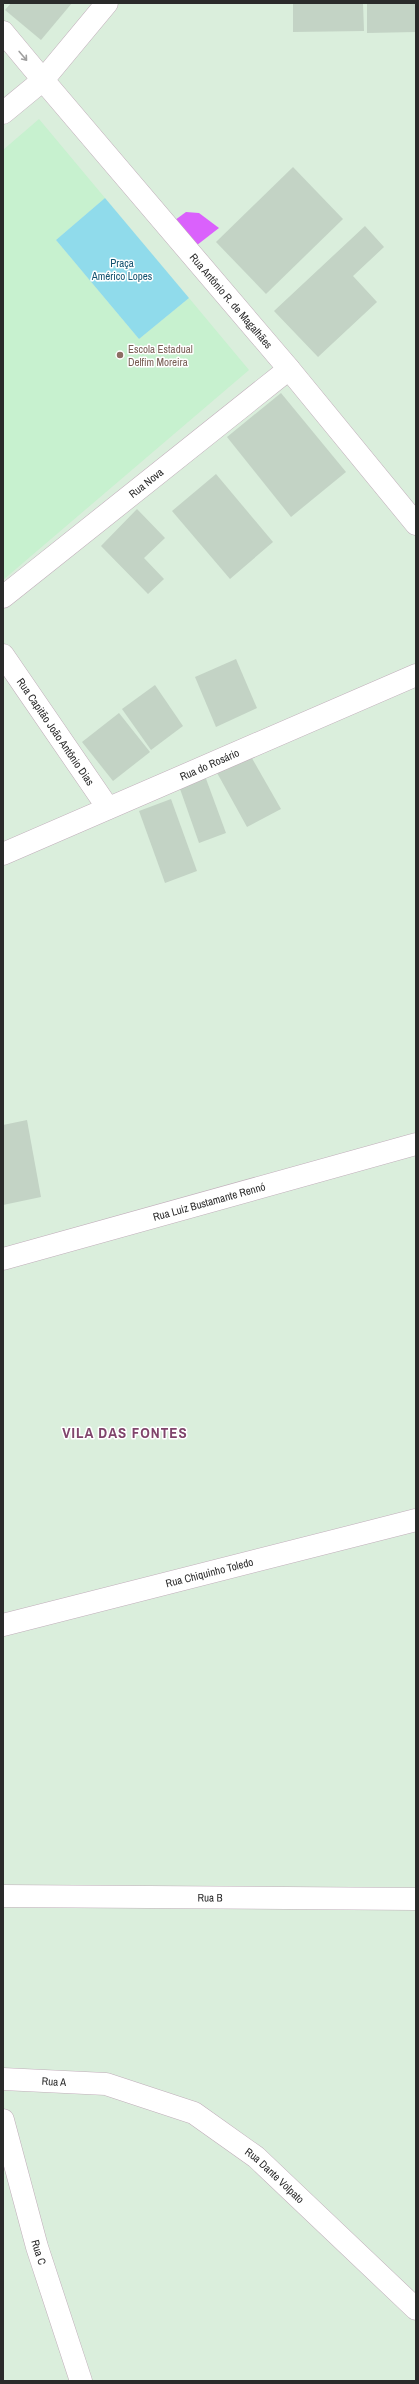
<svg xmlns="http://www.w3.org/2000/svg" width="419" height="2384" viewBox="0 0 419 2384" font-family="'Archivo Narrow',sans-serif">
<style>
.education{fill:#c7f1cf}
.green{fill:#90dbeb}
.water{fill:#da61fc}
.building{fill:#c3d3c5}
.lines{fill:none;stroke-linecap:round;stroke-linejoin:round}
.minor-casing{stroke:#c0aeba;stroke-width:23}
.secondary-casing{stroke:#c0aeba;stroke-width:23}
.minor{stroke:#fff;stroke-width:22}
.secondary{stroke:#fff;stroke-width:22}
.oneway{stroke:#9f9f9f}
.education-dot{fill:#8d6e63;stroke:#fff;stroke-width:1.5}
.labels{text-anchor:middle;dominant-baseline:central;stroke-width:3;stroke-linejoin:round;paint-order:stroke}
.park-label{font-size:11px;fill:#12526f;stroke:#fff}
.street-label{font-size:11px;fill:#2a2a2a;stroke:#fff}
.education-label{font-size:11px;fill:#785e54;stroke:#fff;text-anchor:start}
.district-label{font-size:15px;font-weight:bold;letter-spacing:1px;fill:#80456c;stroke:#fff}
</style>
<rect width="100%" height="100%" fill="#daeedc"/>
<polygon class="education" points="39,119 105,198 56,240 139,339 189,298 249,370 3,580 3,150"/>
<polygon class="green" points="105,198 189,298 139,339 56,240"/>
<polygon class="water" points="186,212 199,213 219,228 188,252 171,223"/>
<g class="building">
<polygon points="11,3 72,3 41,40 5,10"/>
<polygon points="293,3 363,3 364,31 293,32"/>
<polygon points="367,3 416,3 416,32 367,33"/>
<polygon points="293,167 343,219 266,294 216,242"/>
<polygon points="365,226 384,247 353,276 377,302 318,357 274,311"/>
<polygon points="281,393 346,472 291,517 227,437"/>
<polygon points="216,474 273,542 230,579 172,511"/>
<polygon points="137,509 165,538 144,558 164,579 148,594 101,546"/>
<polygon points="236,659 257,708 216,727 195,677"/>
<polygon points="155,685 183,726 151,750 122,709"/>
<polygon points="119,713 150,752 113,781 82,742"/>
<polygon points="249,753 281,809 247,827 216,771"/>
<polygon points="205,776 226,833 199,843 179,786"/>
<polygon points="171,799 197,871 165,883 139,811"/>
<polygon points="27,1120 41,1197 3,1205 3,1125"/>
</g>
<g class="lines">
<g class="minor-casing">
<g id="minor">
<path id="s1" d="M 3,113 L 43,80 L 289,369 L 416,524"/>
<path id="s2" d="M 3,597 L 289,369"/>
<path id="s3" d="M 3,655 L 108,808"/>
<path id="s4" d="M 3,854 L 416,675"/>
<path id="s5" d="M 3,1259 L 416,1144"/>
<path id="s6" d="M 3,1625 L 416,1520"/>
<path id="s7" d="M 3,1896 L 416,1899"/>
<path id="s8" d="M 3,2079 L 106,2084 L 194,2113 L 256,2157 L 416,2309"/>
<path id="s9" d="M 3,2120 L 37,2247 L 81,2381"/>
</g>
</g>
<g class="secondary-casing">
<polyline id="secondary" points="3,32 43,80 107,3"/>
</g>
<use href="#minor" class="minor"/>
<use href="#secondary" class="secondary"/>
</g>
<defs><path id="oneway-shaft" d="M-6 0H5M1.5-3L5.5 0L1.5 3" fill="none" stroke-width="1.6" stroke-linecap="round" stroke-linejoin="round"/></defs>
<use class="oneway" href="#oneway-shaft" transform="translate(23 56) rotate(50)"/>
<circle class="education-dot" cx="120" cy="355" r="4"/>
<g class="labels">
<g class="park-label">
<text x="122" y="263">Praça<tspan x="122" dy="13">Américo Lopes</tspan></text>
</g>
<g class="street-label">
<text stroke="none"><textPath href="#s1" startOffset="342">Rua Antônio R. de Magalhães</textPath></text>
<text stroke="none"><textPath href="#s2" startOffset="183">Rua Nova</textPath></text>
<text stroke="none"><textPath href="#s3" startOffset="93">Rua Capitão João Antônio Dias</textPath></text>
<text stroke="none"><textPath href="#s4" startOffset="225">Rua do Rosário</textPath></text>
<text stroke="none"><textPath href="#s5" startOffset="214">Rua Luiz Bustamante Rennó</textPath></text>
<text stroke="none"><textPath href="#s6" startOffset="213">Rua Chiquinho Toledo</textPath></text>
<text stroke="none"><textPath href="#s7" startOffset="207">Rua B</textPath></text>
<text stroke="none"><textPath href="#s8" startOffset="51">Rua A</textPath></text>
<text stroke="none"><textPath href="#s8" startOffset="298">Rua Dante Volpato</textPath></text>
<text stroke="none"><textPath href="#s9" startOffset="137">Rua C</textPath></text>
</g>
<g class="education-label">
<text x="128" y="349">Escola Estadual<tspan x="128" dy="13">Delfim Moreira</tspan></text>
</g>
<g class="district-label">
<text x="125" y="1432">VILA DAS FONTES</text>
</g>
</g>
<rect width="419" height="2384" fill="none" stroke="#2a2a2a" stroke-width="8"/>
</svg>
